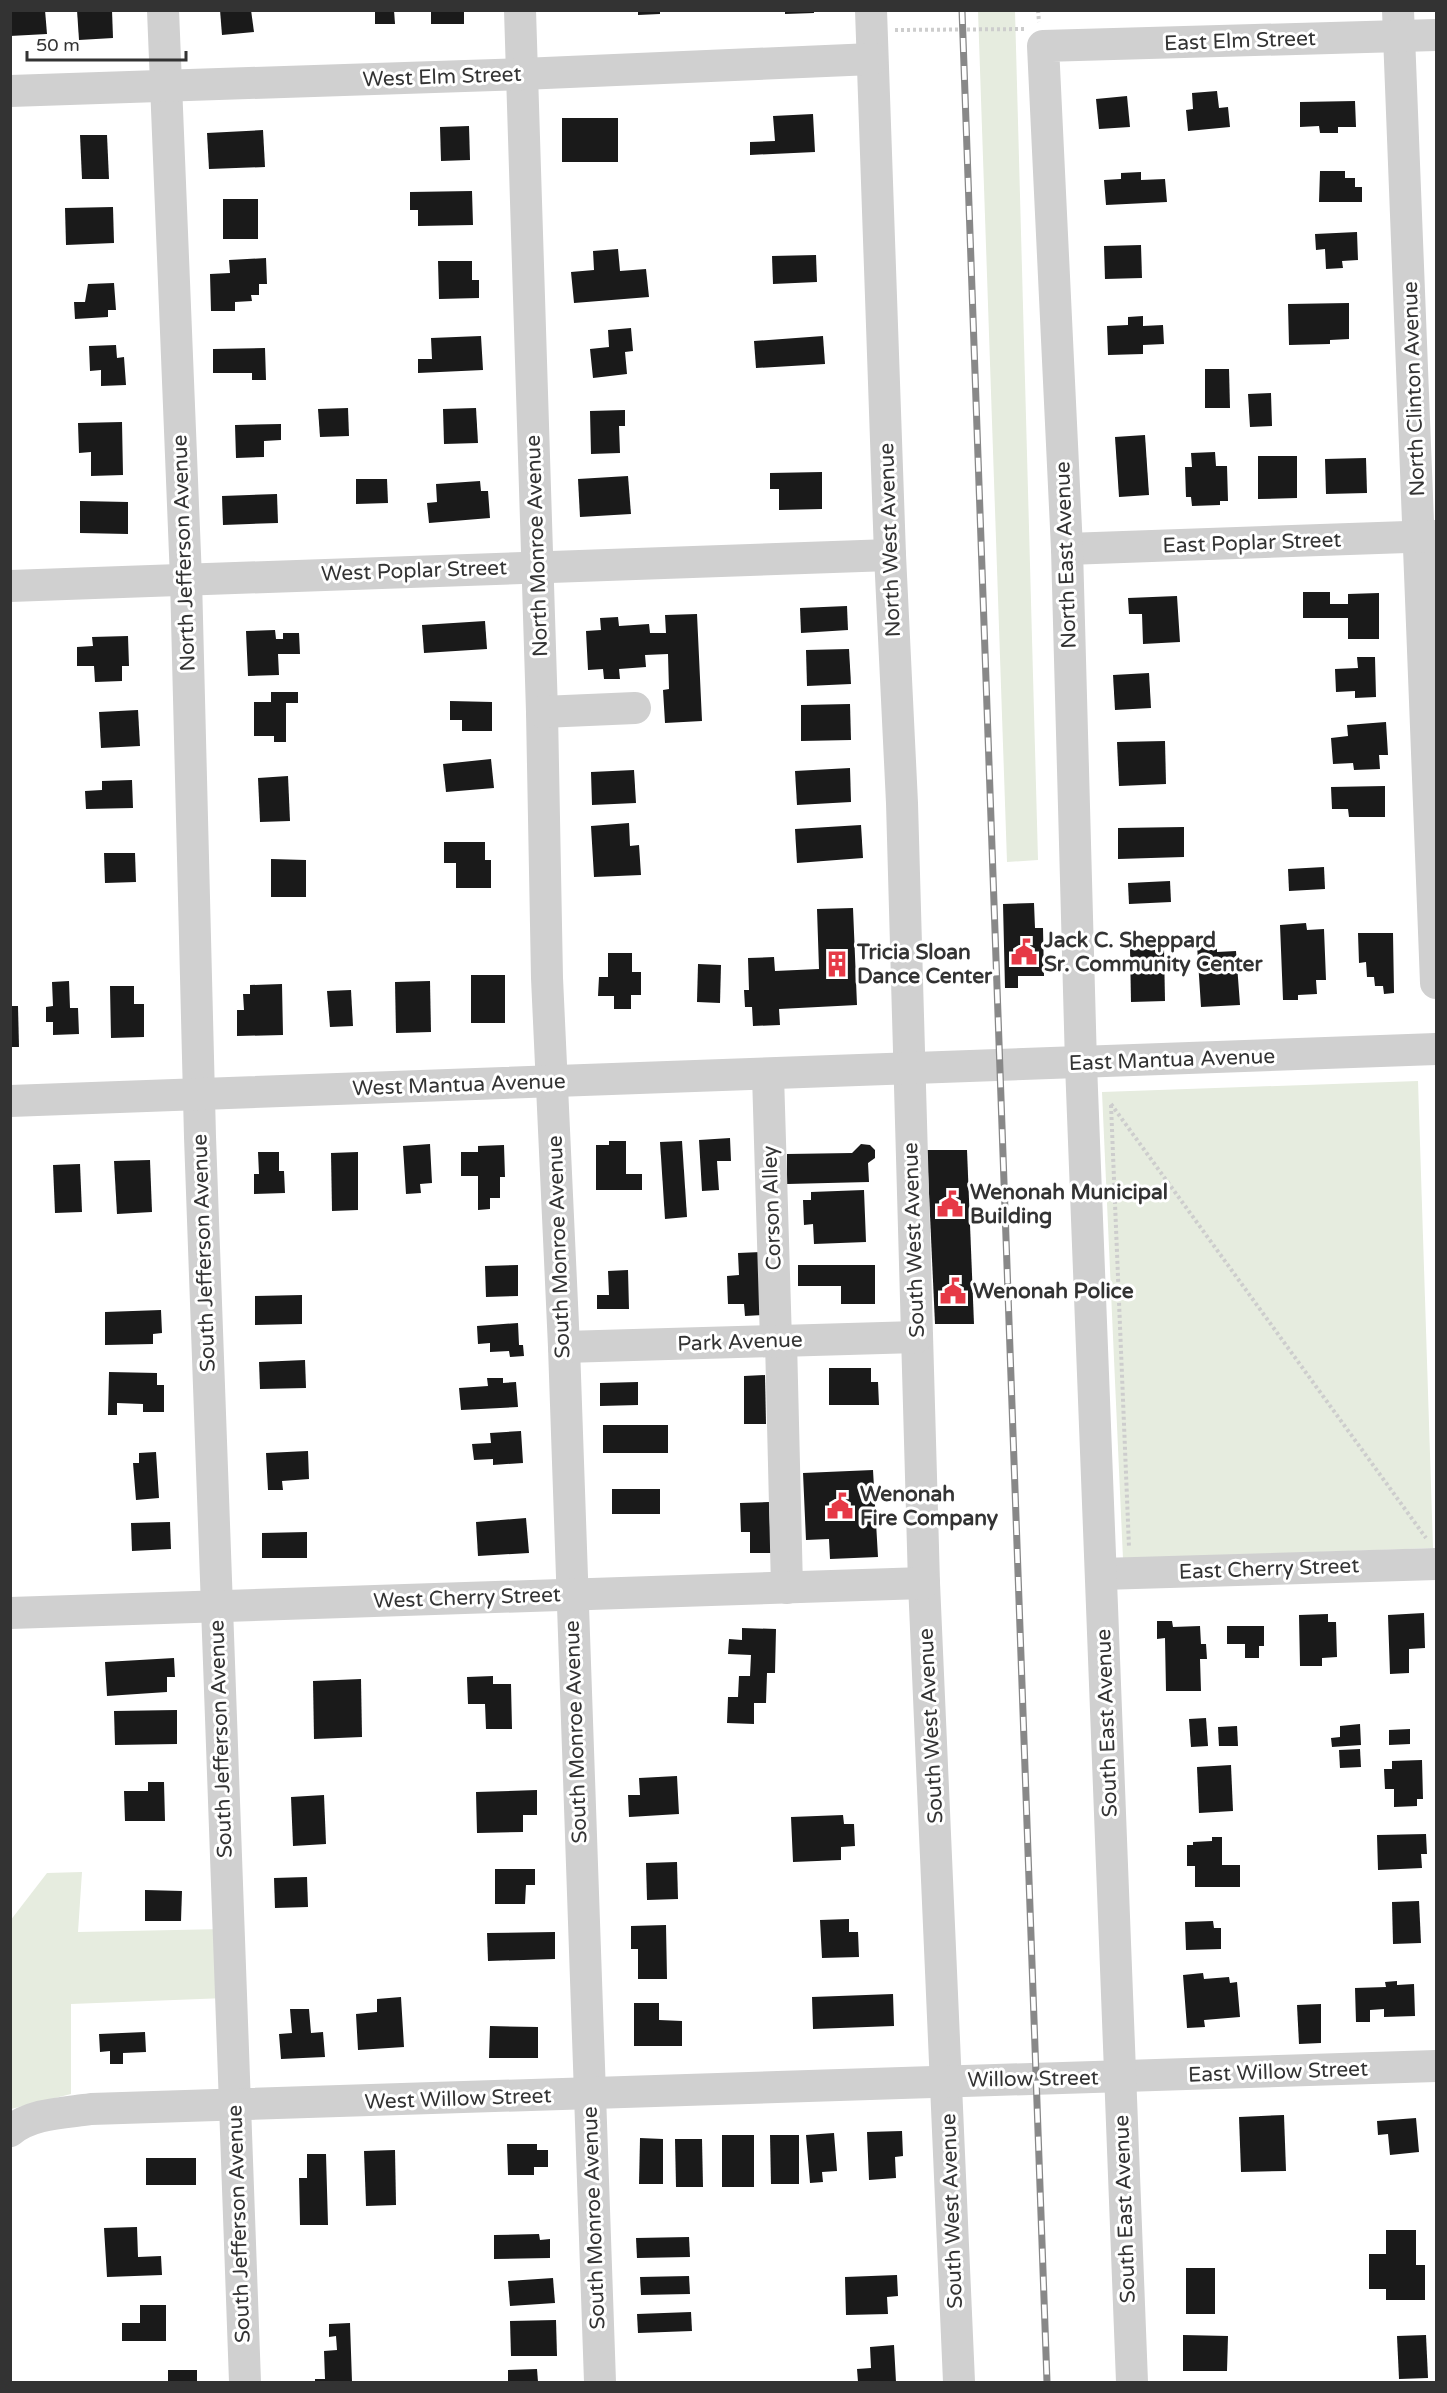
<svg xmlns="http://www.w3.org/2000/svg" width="1447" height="2393" viewBox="0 0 1447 2393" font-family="'Varela Round',sans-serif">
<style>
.green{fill:#e6ecdf}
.building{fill:#1a1a1a}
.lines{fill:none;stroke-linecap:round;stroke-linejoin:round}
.path{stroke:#cdcdcd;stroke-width:4;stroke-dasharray:3 3;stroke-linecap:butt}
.minor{stroke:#d0d0d0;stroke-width:32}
.rail-casing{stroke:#888;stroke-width:7}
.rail{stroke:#fff;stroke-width:4.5;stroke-dasharray:14;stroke-linecap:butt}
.labels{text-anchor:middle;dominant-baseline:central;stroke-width:6;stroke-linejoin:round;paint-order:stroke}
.street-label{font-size:21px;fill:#333;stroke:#fff}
.poi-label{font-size:21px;font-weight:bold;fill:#333;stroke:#fff;text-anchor:start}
</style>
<rect width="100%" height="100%" fill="#fff"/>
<g class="green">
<polygon points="978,11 1015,11 1038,860 1007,862"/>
<polygon points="1418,1081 1433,1548 1123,1559 1102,1092"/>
<polygon points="82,1872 78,1932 224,1929 226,1998 71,2004 71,2094 11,2109 10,1921 47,1873"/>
</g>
<g class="building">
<polygon points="10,10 45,10 47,34 10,36"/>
<polygon points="77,10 112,10 113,38 79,40"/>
<polygon points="220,10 251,10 254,32 222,35"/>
<polygon points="375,10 394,10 395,24 375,24"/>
<rect x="431" y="10" width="33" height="14"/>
<polygon points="638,10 660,10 660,14 638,15"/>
<polygon points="785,10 814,10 814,13 785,14"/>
<polygon points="1217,91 1219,108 1228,107 1230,127 1188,131 1186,110 1193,109 1192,93"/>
<polygon points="1127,96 1130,127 1099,129 1096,99"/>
<polygon points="1355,101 1356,127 1338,127 1338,133 1320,133 1319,126 1300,127 1300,102"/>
<polygon points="813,114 815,152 750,155 750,142 775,141 773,116"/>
<rect x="562" y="118" width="56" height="44"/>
<polygon points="469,126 470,160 441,161 440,127"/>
<polygon points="263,130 265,167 209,169 207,133"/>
<polygon points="80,135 107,135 109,179 82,179"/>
<polygon points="1320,171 1345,171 1345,178 1355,178 1355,187 1362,187 1362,202 1319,202"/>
<polygon points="1141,172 1141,180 1165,179 1167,202 1106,205 1104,180 1121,179 1121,173"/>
<polygon points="472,191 473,225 418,226 418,210 410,210 410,192"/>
<rect x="223" y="199" width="35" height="40"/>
<polygon points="113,207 114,243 66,245 65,208"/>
<polygon points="1357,232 1358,260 1342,261 1343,268 1326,269 1325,249 1316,250 1315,234"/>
<polygon points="1141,245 1142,278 1105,279 1104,246"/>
<polygon points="618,249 620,271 646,269 649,297 574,303 571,272 594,270 593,251"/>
<polygon points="816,255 817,282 773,284 772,256"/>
<polygon points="266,258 267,284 259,284 259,295 251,295 252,301 235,302 235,311 211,311 210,274 230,273 229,260"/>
<polygon points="438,261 472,261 472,280 479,280 479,298 439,299"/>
<polygon points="114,283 116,310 108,310 108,317 75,319 74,302 85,302 88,284"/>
<polygon points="1349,303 1349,339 1330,340 1330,344 1289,345 1288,304"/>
<polygon points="1143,316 1143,326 1163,325 1164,344 1143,345 1143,354 1108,355 1107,326 1128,325 1128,317"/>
<polygon points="631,328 633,351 625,352 627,374 593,378 590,349 609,347 608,330"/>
<polygon points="481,336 483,370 418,373 418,359 432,359 431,338"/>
<polygon points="823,336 825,364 756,368 754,341"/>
<polygon points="116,345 117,358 124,357 126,385 101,386 101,370 90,371 89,346"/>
<polygon points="265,348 266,380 252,380 252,373 213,373 213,349"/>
<polygon points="1205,369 1229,369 1230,408 1205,408"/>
<polygon points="1271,393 1272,426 1250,427 1248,394"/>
<polygon points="348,408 349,436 320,437 318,409"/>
<polygon points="476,408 478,443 444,444 443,409"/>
<polygon points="625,410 625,426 619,426 620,453 591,454 590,411"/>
<polygon points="122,422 123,475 91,476 91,452 79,453 78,423"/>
<polygon points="281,424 281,440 264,441 264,457 236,458 235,425"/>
<polygon points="1145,435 1149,495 1119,497 1115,437"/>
<polygon points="1215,452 1216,466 1227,466 1228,501 1220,501 1220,505 1192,506 1191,497 1186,497 1185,467 1192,467 1191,453"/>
<polygon points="1258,456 1297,456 1297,498 1258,499"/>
<polygon points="1366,458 1367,493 1326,494 1325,459"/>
<polygon points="822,472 822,509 779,510 779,489 770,489 770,473"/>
<polygon points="628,476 631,514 580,517 578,479"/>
<polygon points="356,479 387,479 388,503 356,504"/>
<polygon points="480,481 481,491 488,491 490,518 429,523 427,503 437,502 436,484"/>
<polygon points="277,494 278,523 223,525 222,496"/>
<polygon points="80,501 128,502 128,534 80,533"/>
<polygon points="1303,592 1330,592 1330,604 1348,604 1348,594 1379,593 1379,639 1348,639 1348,618 1303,618"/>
<polygon points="1177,596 1180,642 1143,644 1142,614 1129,614 1128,598"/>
<polygon points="847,606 848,630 801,633 800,608"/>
<polygon points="697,614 702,721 665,723 663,690 669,689 668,654 645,655 646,667 619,669 620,679 604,679 603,669 588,670 586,631 601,630 600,618 618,617 619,626 649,624 650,633 666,633 665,615"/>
<polygon points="485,621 487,649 424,653 422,625"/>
<polygon points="275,630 276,639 283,639 283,633 299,633 300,654 278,654 279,675 248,676 246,631"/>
<polygon points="128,636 129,666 122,666 122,681 95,682 94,666 77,666 77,647 93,646 92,637"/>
<polygon points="849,649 851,684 807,686 806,650"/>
<polygon points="1357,657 1375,657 1376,697 1355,698 1355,691 1336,692 1335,669 1358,668"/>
<polygon points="1149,673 1151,708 1115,710 1113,675"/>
<polygon points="271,692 298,692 298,703 286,703 286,742 274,742 274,736 254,736 254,702 271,702"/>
<polygon points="450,701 492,702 492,731 462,731 462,720 450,720"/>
<polygon points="850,704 851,740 801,741 801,705"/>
<polygon points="138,710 140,746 101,748 99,712"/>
<polygon points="1386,722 1388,755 1379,755 1380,769 1354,770 1353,763 1333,764 1331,738 1348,736 1347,725"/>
<polygon points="1165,741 1166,784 1119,786 1117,742"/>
<polygon points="491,759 494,788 446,792 443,764"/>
<polygon points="850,768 851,802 797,805 795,771"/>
<polygon points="634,770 636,803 592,805 591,772"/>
<polygon points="288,776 290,821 260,822 258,778"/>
<polygon points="132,780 133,808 86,809 85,791 102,790 102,781"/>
<polygon points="1385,786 1385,817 1349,817 1348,809 1332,809 1331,787"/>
<polygon points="629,823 630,846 639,845 641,875 594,877 591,826"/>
<polygon points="861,825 863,858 797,863 795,829"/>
<polygon points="1184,827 1184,857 1118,859 1118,828"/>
<polygon points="444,842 485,842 485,860 491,860 491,888 456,888 456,863 444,863"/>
<polygon points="104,853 135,853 136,882 105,883"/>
<polygon points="271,859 306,860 306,897 271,897"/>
<polygon points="1324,867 1325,889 1289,891 1288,869"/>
<polygon points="1170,881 1171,902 1129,904 1128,883"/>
<polygon points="1034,903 1035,928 1043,928 1044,976 1018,976 1018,988 1005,988 1003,904"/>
<polygon points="853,908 857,1005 779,1009 780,1025 753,1026 752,1007 745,1007 744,990 749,990 748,958 774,957 775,971 819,969 817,909"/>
<polygon points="1306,923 1307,930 1324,929 1326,980 1316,980 1317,994 1298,995 1298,1000 1283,1000 1280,925"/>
<polygon points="1358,933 1393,933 1394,993 1384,994 1383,986 1375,986 1374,977 1367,977 1366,962 1359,963"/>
<polygon points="1217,944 1217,952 1236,951 1240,1005 1201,1007 1197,945"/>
<polygon points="1164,948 1165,1001 1131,1002 1130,949"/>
<polygon points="608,953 632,953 632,972 641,972 641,995 631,995 631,1009 614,1009 614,996 598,996 599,977 608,977"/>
<polygon points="698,964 721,965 720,1003 697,1002"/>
<rect x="471" y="975" width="34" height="48"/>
<polygon points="69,981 70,1008 78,1008 79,1034 53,1035 53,1022 46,1022 46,1007 53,1006 52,982"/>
<polygon points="430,981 431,1032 396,1033 395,982"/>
<polygon points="282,984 283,1035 237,1036 237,1010 244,1010 243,994 250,994 250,985"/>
<polygon points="110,986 134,986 134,1004 144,1004 144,1037 111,1038"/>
<polygon points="351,990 353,1026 330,1027 327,991"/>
<polygon points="10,1006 18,1006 19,1047 10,1047"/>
<polygon points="730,1138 731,1161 717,1161 719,1190 702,1191 699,1140"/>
<polygon points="609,1141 626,1141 626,1174 642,1174 642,1190 596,1190 596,1145 609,1145"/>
<polygon points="682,1141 687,1217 665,1219 660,1142"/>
<polygon points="430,1144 432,1183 420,1184 421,1193 406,1194 403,1146"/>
<polygon points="861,1144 870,1145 875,1150 875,1158 868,1163 869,1182 787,1184 787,1154 852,1153"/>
<polygon points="504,1145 505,1177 500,1177 500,1198 490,1198 490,1209 478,1210 478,1176 461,1176 461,1152 478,1152 478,1146"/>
<polygon points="927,1150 967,1150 974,1324 935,1324"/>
<polygon points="258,1152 279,1152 279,1171 284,1171 285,1193 254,1194 254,1174 259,1174"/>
<polygon points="358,1152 358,1210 332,1211 331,1153"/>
<polygon points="150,1160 152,1212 117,1214 114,1161"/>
<polygon points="80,1164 82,1212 55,1213 53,1165"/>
<polygon points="864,1190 866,1242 814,1244 813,1224 804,1225 803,1200 811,1200 811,1192"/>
<polygon points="761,1252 763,1315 745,1316 744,1304 728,1304 727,1276 739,1275 738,1253"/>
<polygon points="518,1265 518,1296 486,1297 485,1266"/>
<polygon points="798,1265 875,1265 875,1304 841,1304 841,1286 798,1286"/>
<polygon points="628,1270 629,1309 597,1309 597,1295 609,1295 608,1271"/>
<polygon points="302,1295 302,1324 255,1325 255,1296"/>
<polygon points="161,1310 162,1333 153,1334 153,1344 105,1345 105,1312"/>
<polygon points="518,1323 519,1345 523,1345 524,1356 510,1357 509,1351 490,1352 490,1343 478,1344 477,1326"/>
<polygon points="305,1360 306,1388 260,1389 259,1362"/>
<polygon points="829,1368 871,1368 871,1382 878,1382 879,1405 829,1405"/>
<polygon points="109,1372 157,1373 157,1385 164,1385 164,1412 143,1412 143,1404 117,1403 117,1415 108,1415"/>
<polygon points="765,1375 766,1424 744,1424 744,1376"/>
<polygon points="487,1378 503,1378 503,1383 516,1382 518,1407 461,1410 459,1388 488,1386"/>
<polygon points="638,1382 638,1405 600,1406 600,1383"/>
<rect x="603" y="1425" width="65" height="28"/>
<polygon points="521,1431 523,1463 493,1465 493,1459 474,1460 472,1444 491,1443 490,1433"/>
<polygon points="308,1451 309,1479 282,1481 283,1490 268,1490 266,1453"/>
<polygon points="156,1452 159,1498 136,1500 133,1463 139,1463 139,1453"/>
<polygon points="873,1470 878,1557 830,1559 829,1539 806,1540 803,1473"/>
<rect x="612" y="1489" width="48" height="25"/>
<polygon points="769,1502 771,1553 750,1553 750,1532 741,1532 740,1503"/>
<polygon points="526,1518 529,1553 478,1556 476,1522"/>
<polygon points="170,1522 171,1549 132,1551 131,1523"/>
<polygon points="307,1532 307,1558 262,1558 262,1533"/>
<polygon points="1424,1613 1425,1648 1409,1649 1409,1673 1390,1674 1388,1615"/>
<polygon points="1328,1614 1328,1622 1336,1622 1337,1657 1322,1658 1322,1666 1300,1666 1299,1615"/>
<polygon points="1157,1621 1172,1621 1173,1627 1200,1626 1201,1644 1206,1644 1207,1659 1200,1659 1201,1691 1166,1691 1165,1638 1157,1639"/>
<polygon points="1227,1626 1264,1626 1264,1646 1259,1646 1259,1658 1245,1658 1245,1644 1227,1644"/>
<polygon points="742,1628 776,1629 775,1673 767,1673 766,1703 754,1703 754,1724 727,1723 728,1697 738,1697 739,1676 750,1676 751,1655 728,1654 729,1639 742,1640"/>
<polygon points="174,1658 175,1677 167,1677 167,1692 107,1696 105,1662"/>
<polygon points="493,1676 493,1684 511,1684 512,1729 486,1729 485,1704 468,1704 467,1677"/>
<polygon points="361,1679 362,1737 314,1739 313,1681"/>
<polygon points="177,1710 177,1744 115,1745 114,1711"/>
<polygon points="1206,1718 1208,1746 1191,1747 1189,1719"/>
<polygon points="1360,1724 1361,1745 1332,1747 1331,1738 1340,1737 1340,1726"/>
<polygon points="1237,1726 1238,1746 1219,1746 1218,1727"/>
<polygon points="1410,1729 1410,1744 1389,1745 1389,1730"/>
<polygon points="1360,1749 1361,1767 1340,1768 1339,1750"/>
<polygon points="1422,1760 1423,1799 1417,1799 1417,1806 1394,1807 1394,1789 1385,1789 1384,1769 1392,1769 1392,1761"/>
<polygon points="1231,1765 1233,1811 1199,1813 1197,1767"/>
<polygon points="677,1776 679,1814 629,1817 628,1795 640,1795 639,1778"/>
<polygon points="148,1782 164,1782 165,1821 125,1821 124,1791 148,1791"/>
<polygon points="537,1790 537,1815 523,1815 523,1832 477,1833 476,1792"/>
<polygon points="324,1795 326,1844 293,1846 291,1797"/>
<polygon points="843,1815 844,1824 854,1824 855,1846 841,1847 841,1860 793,1862 791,1817"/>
<polygon points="1426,1834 1427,1854 1421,1854 1422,1868 1378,1870 1377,1835"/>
<polygon points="1212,1837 1222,1837 1222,1865 1240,1865 1240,1887 1195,1887 1195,1866 1187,1866 1187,1845 1193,1845 1193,1842 1212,1841"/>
<polygon points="677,1862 678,1899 647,1900 646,1863"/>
<polygon points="495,1869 535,1869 535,1885 526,1885 525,1904 495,1904"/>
<polygon points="307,1877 308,1907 275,1908 274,1878"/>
<polygon points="145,1890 182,1891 181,1921 145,1921"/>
<polygon points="1419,1901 1421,1943 1393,1944 1392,1902"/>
<polygon points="849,1919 849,1932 858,1932 859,1957 822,1958 820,1920"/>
<polygon points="1213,1921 1214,1928 1221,1928 1221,1949 1186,1950 1185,1922"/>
<polygon points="666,1925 667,1979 638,1979 638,1949 631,1949 631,1926"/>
<polygon points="555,1932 555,1959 488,1961 487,1933"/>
<polygon points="1203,1973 1204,1979 1229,1977 1230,1983 1237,1982 1240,2017 1204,2020 1205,2027 1187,2028 1183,1975"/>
<polygon points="1397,1981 1397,1985 1414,1984 1415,2016 1384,2017 1384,2009 1370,2010 1370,2022 1356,2022 1355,1988 1386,1987 1385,1982"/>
<polygon points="893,1994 894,2026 813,2029 812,1997"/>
<polygon points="401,1997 404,2047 358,2050 356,2014 377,2012 377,1999"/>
<polygon points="634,2003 659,2003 659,2020 682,2021 682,2046 634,2046"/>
<polygon points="1321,2004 1321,2043 1299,2044 1297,2005"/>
<polygon points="290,2009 309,2009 311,2033 323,2032 325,2057 281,2059 279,2034 292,2033"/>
<polygon points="490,2026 538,2027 538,2058 489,2058"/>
<polygon points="145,2032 146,2052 123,2053 123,2064 110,2064 110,2051 100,2052 99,2034"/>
<polygon points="1284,2115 1286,2171 1241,2172 1239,2117"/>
<polygon points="1416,2118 1419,2152 1390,2155 1388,2134 1378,2135 1377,2121"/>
<polygon points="902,2131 903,2156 895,2157 896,2178 869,2180 867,2132"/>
<polygon points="834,2133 837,2171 822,2172 823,2182 810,2183 806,2135"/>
<rect x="722" y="2135" width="32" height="52"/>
<polygon points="770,2135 799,2135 799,2184 771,2184"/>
<polygon points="640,2138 663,2139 663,2184 639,2184"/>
<polygon points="675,2139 702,2139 703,2187 676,2187"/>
<polygon points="507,2144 537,2144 537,2150 548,2150 548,2167 534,2167 534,2175 508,2175"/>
<polygon points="395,2150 396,2205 366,2206 364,2151"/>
<polygon points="307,2154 326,2154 328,2225 300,2225 299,2178 307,2178"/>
<rect x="146" y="2158" width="50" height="27"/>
<polygon points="137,2227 138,2257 161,2256 162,2275 107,2277 104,2228"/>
<polygon points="1386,2230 1416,2230 1416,2265 1425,2265 1425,2300 1386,2300 1386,2289 1369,2289 1369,2254 1386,2254"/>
<polygon points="539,2234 540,2240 550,2239 550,2258 494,2259 494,2235"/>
<polygon points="689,2237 690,2257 637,2258 636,2238"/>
<rect x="1186" y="2268" width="29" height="46"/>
<polygon points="897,2275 898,2296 887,2297 888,2314 846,2315 845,2277"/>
<polygon points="689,2276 690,2294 641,2295 640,2277"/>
<polygon points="553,2278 555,2303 510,2306 508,2281"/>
<polygon points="140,2305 166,2305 166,2341 122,2341 122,2323 140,2323"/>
<polygon points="691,2312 692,2331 638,2333 637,2314"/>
<polygon points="556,2320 557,2356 511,2356 510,2321"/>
<polygon points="350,2323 352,2382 315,2382 315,2379 325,2379 324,2351 337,2350 336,2336 329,2337 329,2324"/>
<polygon points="1183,2335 1228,2336 1227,2371 1183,2371"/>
<polygon points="1426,2335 1428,2378 1399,2379 1397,2336"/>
<polygon points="894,2345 896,2382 858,2382 857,2369 871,2368 870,2347"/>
<polygon points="537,2369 538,2382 508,2382 508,2370"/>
<rect x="168" y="2370" width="29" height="12"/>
</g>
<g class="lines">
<g class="path">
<polyline points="1038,10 1039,22"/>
<polyline points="895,30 1026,29"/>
<polyline points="1111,1104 1426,1538"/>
<polyline points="1111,1105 1129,1547"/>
</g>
<g class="minor">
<polyline points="163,10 186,579 200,1137 245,2382"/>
<polyline points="520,10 542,712 547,978 564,1347 600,2382"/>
<polyline points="871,10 890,555 902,803 924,1583 959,2382"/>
<polyline points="1398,10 1436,983"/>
<polyline points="10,91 522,74 872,59"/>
<polyline points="1067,549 1436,536"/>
<polyline points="10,586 890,555"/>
<polyline points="542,712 635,708"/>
<polyline points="768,1075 776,1341"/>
<polyline points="10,1101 1436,1049"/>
<polyline points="781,1341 787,1588"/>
<polyline points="564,1347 917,1337"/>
<polyline points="1101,1574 1436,1564"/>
<polyline points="10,1613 924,1583"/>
<path d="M 10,2131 C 32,2113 64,2113 91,2109 L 1436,2066"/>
<polyline points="1132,2382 1081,1064 1067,549 1043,46 1436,35"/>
</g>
<g class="rail-casing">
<polyline id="rail" points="962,10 1047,2382"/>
</g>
<use href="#rail" class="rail"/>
</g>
<defs>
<g id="civic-bare" transform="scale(2.07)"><path d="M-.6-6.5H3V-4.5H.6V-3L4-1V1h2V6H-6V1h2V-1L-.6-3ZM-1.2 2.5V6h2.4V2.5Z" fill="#e63946" stroke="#fff" stroke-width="2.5" paint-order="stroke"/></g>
<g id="building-bare" transform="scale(2.07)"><path d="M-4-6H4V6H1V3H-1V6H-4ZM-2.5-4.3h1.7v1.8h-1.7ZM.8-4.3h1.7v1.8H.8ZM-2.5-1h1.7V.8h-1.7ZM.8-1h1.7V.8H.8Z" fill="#e63946" stroke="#fff" stroke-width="2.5" paint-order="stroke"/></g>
</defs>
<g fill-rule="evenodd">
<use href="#civic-bare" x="1024" y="952"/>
<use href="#building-bare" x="837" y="964"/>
<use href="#civic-bare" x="950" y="1204"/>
<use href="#civic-bare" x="953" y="1291"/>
<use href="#civic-bare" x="840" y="1506"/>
</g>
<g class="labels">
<g class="street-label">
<text transform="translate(1240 41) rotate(-2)">East Elm Street</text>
<text transform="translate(442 77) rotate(-2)">West Elm Street</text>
<text transform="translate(1414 389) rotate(-92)">North Clinton Avenue</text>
<text transform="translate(890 540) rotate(-92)">North West Avenue</text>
<text transform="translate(1252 543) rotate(-2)">East Poplar Street</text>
<text transform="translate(537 546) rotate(-92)">North Monroe Avenue</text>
<text transform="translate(184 553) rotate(-92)">North Jefferson Avenue</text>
<text transform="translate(1066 555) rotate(-92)">North East Avenue</text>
<text transform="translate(414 571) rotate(-2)">West Poplar Street</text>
<text transform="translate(1172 1060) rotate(-2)">East Mantua Avenue</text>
<text transform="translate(459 1085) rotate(-2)">West Mantua Avenue</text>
<text transform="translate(772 1208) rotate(-92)">Corson Alley</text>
<text transform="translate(914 1240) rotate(-92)">South West Avenue</text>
<text transform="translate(559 1247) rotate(-92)">South Monroe Avenue</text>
<text transform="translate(204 1253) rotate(-92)">South Jefferson Avenue</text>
<text transform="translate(740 1342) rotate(-2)">Park Avenue</text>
<text transform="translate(1269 1569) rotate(-2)">East Cherry Street</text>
<text transform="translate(467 1598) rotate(-2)">West Cherry Street</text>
<text transform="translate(1107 1723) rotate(-92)">South East Avenue</text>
<text transform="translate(931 1726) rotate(-93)">South West Avenue</text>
<text transform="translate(576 1732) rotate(-92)">South Monroe Avenue</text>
<text transform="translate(221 1739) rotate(-92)">South Jefferson Avenue</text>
<text transform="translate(1278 2072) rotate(-2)">East Willow Street</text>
<text transform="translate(1033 2079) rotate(-1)">Willow Street</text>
<text transform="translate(458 2099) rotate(-2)">West Willow Street</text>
<text transform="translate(1125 2209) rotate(-92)">South East Avenue</text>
<text transform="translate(952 2211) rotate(-92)">South West Avenue</text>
<text transform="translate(594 2218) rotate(-92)">South Monroe Avenue</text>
<text transform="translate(239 2224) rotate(-92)">South Jefferson Avenue</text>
</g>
<g class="poi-label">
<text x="1044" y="940">Jack C. Sheppard<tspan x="1044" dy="24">Sr. Community Center</tspan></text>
<text x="857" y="952">Tricia Sloan<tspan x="857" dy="24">Dance Center</tspan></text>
<text x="970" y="1192">Wenonah Municipal<tspan x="970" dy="24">Building</tspan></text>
<text x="973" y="1291">Wenonah Police</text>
<text x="860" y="1494">Wenonah<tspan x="860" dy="24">Fire Company</tspan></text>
</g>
</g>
<rect width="1447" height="2393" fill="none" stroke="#333333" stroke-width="24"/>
<path d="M27 51v9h159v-9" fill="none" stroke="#333333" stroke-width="3"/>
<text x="36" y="51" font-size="18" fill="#333333" stroke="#ffffff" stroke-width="4.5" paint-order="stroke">50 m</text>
</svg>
